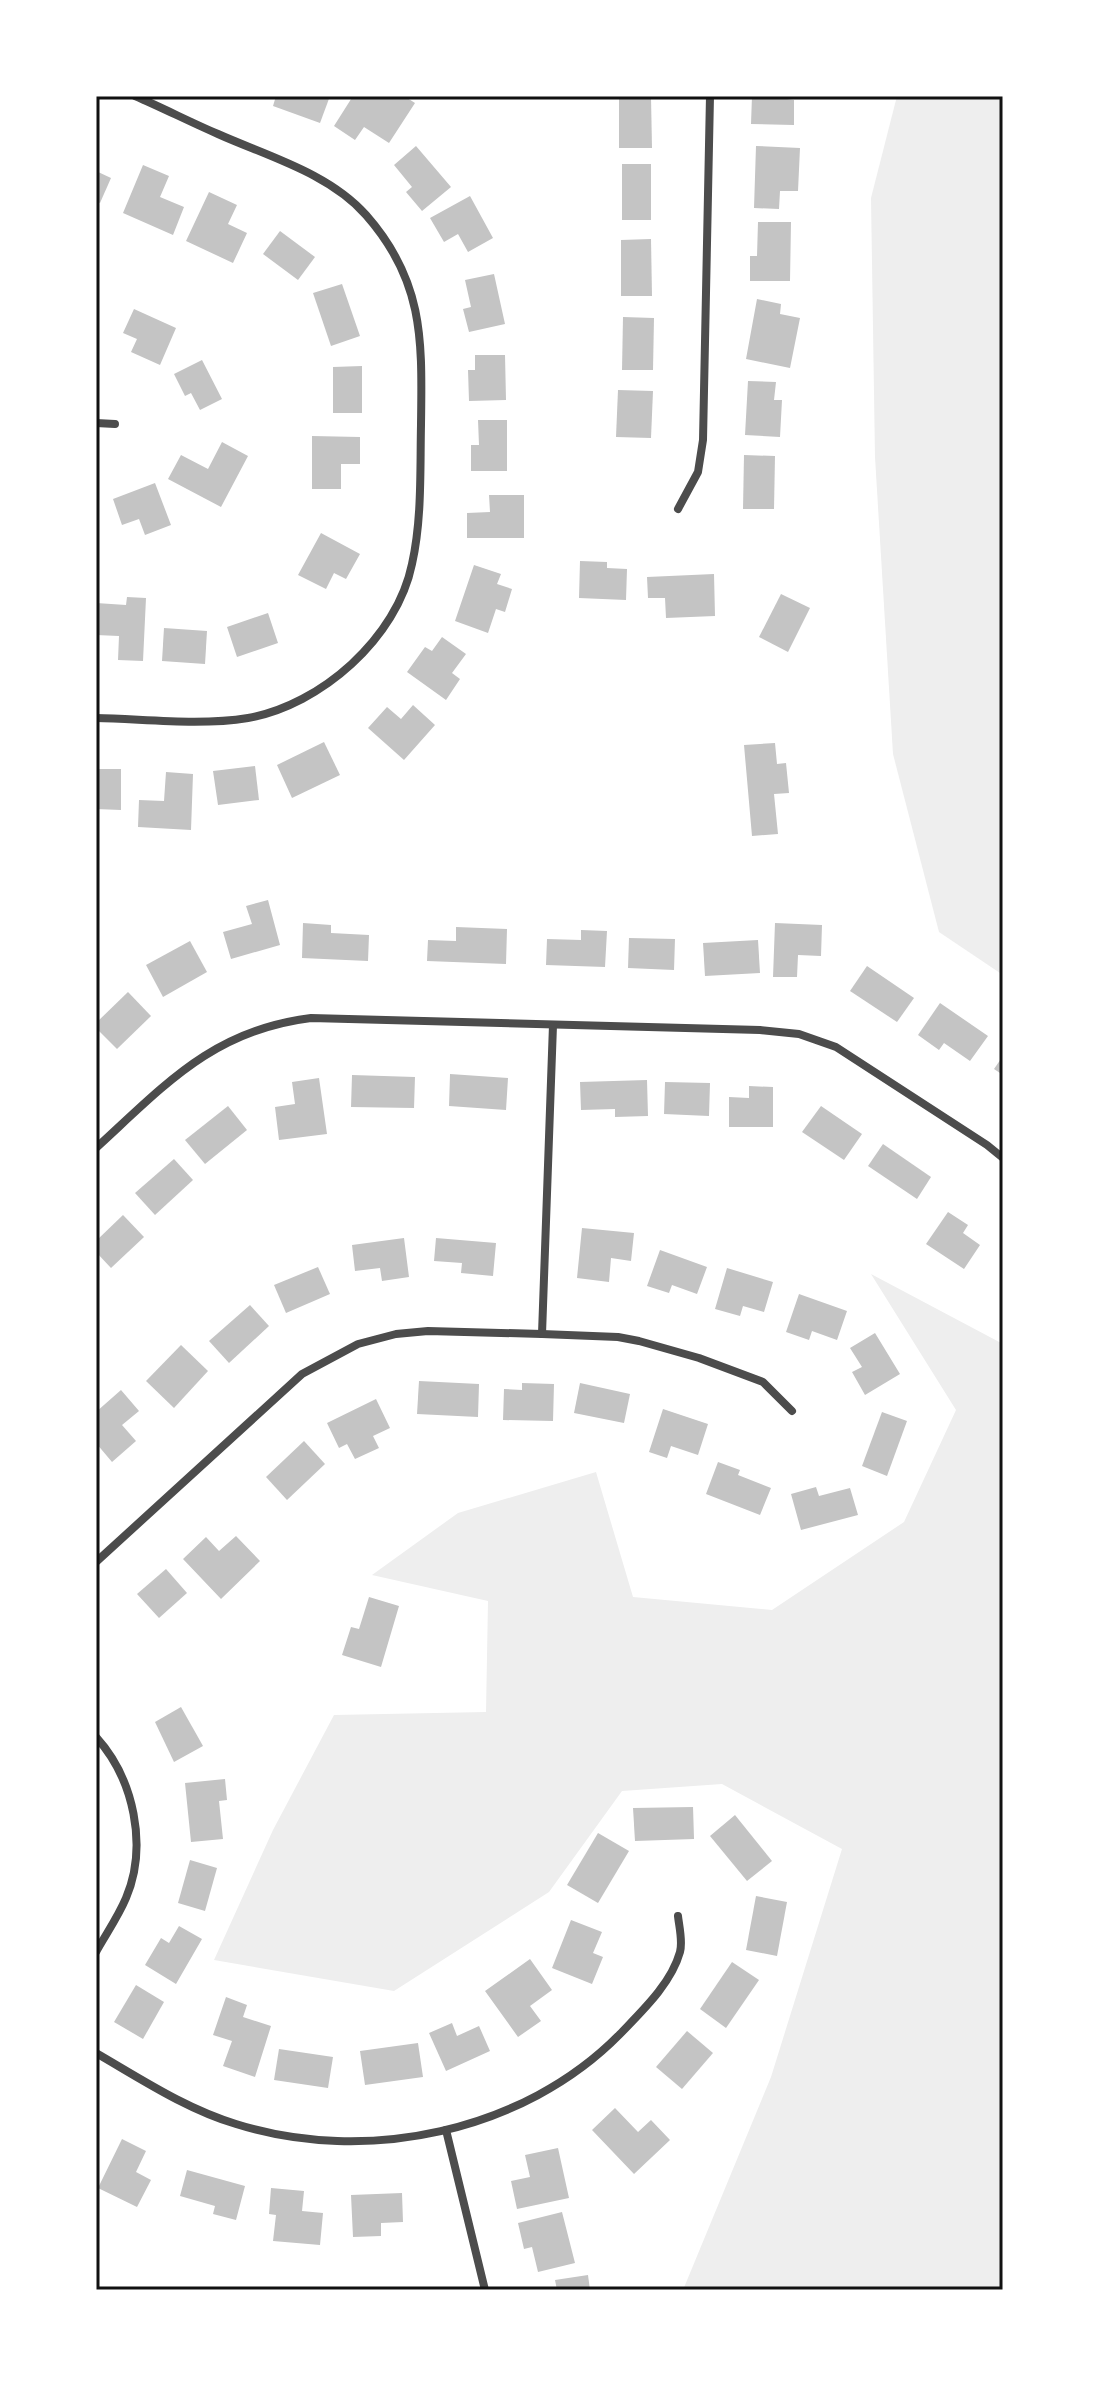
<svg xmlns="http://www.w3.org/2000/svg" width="1099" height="2386" viewBox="0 0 1099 2386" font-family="Merriweather,serif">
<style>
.green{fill:#eee}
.building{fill:#c4c4c4}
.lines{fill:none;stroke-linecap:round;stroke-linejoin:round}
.minor{stroke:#4c4c4c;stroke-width:8}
.neatline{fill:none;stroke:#111;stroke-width:3}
</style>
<rect width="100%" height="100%" fill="#fff"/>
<g class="green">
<polygon points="897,96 1003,96 1003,975 939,932 893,754 875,457 871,198"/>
<polygon points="871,1274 1003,1344 1003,2290 683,2290 771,2077 842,1849 722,1784 622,1791 549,1892 394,1991 214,1960 273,1830 334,1715 486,1712 488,1601 372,1575 458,1513 596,1472 633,1597 772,1610 904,1522 956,1410"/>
</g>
<g class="building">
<polygon points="276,96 330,96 320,123 273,106"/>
<polygon points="353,96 404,96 415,103 389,143 364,127 355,140 334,126"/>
<polygon points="752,96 787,96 787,99 794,100 794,125 751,124"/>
<polygon points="651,97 652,148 619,148 619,98"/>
<polygon points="416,146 451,187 422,211 406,192 412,187 394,165"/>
<polygon points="756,146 800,148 798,191 780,191 779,209 754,208"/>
<rect x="622" y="164" width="29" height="56"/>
<polygon points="143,165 169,176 160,197 184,207 173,235 123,213"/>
<polygon points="96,171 111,178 100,203 96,201"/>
<polygon points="209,192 237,205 228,224 247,233 233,263 186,241"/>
<polygon points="470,196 493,238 468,252 458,234 444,242 430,218"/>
<polygon points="758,222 791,222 790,281 750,281 750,256 757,256"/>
<polygon points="280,231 315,257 298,280 263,254"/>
<polygon points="651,239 652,296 621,296 621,240"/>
<polygon points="494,274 505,324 469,332 463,309 471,307 465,280"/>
<polygon points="342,284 360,336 331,346 313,293"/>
<polygon points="757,299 781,304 780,314 800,318 790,368 746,359"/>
<polygon points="134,309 176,328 160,365 131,352 137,339 123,333"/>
<polygon points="623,317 654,318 653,370 622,370"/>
<polygon points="475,355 505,355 506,400 469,401 468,370 475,370"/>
<polygon points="202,360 222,399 200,410 191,393 185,396 174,374"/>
<polygon points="362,366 362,413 333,413 333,367"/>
<polygon points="748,381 776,382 774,400 782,400 780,437 745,435"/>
<polygon points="618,390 653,391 651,438 616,437"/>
<polygon points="478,420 507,420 507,471 471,471 471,445 479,445"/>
<polygon points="312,436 360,437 360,464 341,464 341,489 312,489"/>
<polygon points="222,442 248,456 221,507 168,479 181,455 208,469"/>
<polygon points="744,455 775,456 774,509 743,509"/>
<polygon points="155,483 171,525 145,535 139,519 122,525 113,499"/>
<polygon points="489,495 524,495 524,538 467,538 467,513 490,512"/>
<polygon points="321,533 360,554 346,579 334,573 326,589 298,575"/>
<polygon points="580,561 607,562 607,568 627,569 626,600 579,598"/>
<polygon points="474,565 501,574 497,584 512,589 505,612 496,609 488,633 455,621"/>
<polygon points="714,574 715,616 666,618 665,598 648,598 647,577"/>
<polygon points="781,594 810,608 788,652 759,637"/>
<polygon points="127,597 146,598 143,661 118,660 119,636 96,635 96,603 126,605"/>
<polygon points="268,613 278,643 237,657 227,627"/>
<polygon points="164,628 207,631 205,664 162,661"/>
<polygon points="442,637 466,654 452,673 460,679 446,700 407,672 425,647 432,651"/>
<polygon points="413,705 435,725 404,760 368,728 387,707 401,719"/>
<polygon points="324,742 340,775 292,798 277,765"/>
<polygon points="775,743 777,764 786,763 789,793 774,794 778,834 752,836 744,745"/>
<polygon points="255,766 259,800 218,805 213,771"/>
<polygon points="97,769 121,769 121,810 96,809"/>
<polygon points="166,772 193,774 191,830 138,827 139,800 164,801"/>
<polygon points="268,900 280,945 231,959 223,932 252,924 246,906"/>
<polygon points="303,923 331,925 331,933 369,935 368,961 302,958"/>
<polygon points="775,923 822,925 821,956 798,955 797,977 773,977"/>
<polygon points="456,927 507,929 506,964 427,961 428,940 456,941"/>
<polygon points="581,930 607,931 605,967 546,965 547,939 581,940"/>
<polygon points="629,938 675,939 674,970 628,968"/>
<polygon points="758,940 760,973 705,976 703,943"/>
<polygon points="190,941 207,972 163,997 146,965"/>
<polygon points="867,966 914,998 897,1022 850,991"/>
<polygon points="128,992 151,1016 117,1049 96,1028 96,1023"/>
<polygon points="940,1003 988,1036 970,1061 944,1043 939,1050 918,1035"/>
<polygon points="1003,1056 1003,1075 994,1069"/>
<polygon points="450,1074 508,1078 506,1110 449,1106"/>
<polygon points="352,1075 415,1077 414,1108 351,1107"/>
<polygon points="319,1078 327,1134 279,1140 275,1107 295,1104 292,1082"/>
<polygon points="647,1080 648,1116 615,1117 615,1109 581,1110 580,1082"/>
<polygon points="665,1082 710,1083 709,1116 664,1114"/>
<polygon points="749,1086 773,1087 773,1127 729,1127 729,1097 749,1098"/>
<polygon points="228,1106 247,1130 205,1164 185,1140"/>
<polygon points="821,1106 862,1134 844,1160 802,1132"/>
<polygon points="883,1144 931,1177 917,1199 868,1166"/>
<polygon points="174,1159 193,1180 155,1215 135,1193"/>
<polygon points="948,1212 968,1225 963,1233 980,1245 964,1269 926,1244"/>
<polygon points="123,1215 144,1237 111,1268 96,1252 96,1241"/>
<polygon points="582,1228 634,1233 631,1261 611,1258 609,1282 577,1278"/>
<polygon points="404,1238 409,1277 382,1281 380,1268 355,1271 352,1245"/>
<polygon points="436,1238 496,1243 493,1276 461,1273 462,1263 434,1261"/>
<polygon points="660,1250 707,1267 697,1294 672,1285 669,1293 647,1286"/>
<polygon points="318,1267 330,1294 286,1313 274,1285"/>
<polygon points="727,1268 773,1282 764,1312 743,1306 740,1316 715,1309"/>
<polygon points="799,1294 847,1311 837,1340 812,1331 809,1340 786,1332"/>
<polygon points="250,1305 269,1326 229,1363 209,1341"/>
<polygon points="875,1333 900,1374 865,1395 852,1372 862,1367 850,1348"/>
<polygon points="181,1345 208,1371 174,1408 146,1381"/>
<polygon points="419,1381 479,1384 478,1417 417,1414"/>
<polygon points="522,1383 554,1384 553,1421 503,1420 504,1389 522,1390"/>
<polygon points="580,1383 630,1394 624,1423 574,1413"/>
<polygon points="121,1390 139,1411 122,1425 136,1441 112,1462 96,1443 96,1412"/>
<polygon points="376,1399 390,1428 373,1436 379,1448 355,1459 347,1444 339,1448 327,1423"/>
<polygon points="663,1409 708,1424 698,1455 671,1446 667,1458 649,1452"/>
<polygon points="882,1412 907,1421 887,1476 862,1466"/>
<polygon points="304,1441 325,1464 287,1500 266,1477"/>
<polygon points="718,1462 740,1470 738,1475 771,1488 760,1515 706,1494"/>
<polygon points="816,1487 819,1496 850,1488 858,1515 801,1530 791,1494"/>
<polygon points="236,1536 260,1561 221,1599 183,1559 206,1537 219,1551"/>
<polygon points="166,1569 187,1593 159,1618 137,1594"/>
<polygon points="369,1597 399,1606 381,1667 342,1655 351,1627 359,1629"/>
<polygon points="181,1707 203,1746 174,1762 155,1722"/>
<polygon points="225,1779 227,1800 219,1801 223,1839 191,1842 185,1783"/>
<polygon points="693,1807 694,1839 635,1841 633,1808"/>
<polygon points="735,1815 772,1861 747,1881 710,1836"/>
<polygon points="598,1833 629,1851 598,1903 567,1885"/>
<polygon points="190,1860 217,1868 205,1911 178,1903"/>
<polygon points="756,1896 787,1902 777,1956 746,1950"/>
<polygon points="571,1920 602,1932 593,1953 603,1957 592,1984 552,1968"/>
<polygon points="179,1926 202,1939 176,1984 145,1965 161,1938 169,1943"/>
<polygon points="530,1959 552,1990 530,2006 541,2021 518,2037 485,1991"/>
<polygon points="732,1962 759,1980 726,2028 700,2009"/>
<polygon points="136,1985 164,2002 143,2039 114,2022"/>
<polygon points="226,1997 247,2005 243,2017 271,2026 255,2077 223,2066 232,2041 213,2035"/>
<polygon points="452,2023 457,2036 479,2026 490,2051 446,2071 429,2033"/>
<polygon points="687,2031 713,2053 682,2089 656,2067"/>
<polygon points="418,2043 423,2077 365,2085 360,2051"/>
<polygon points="279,2049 333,2057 328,2088 274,2080"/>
<polygon points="615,2108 638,2132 651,2120 670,2140 634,2174 592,2130"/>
<polygon points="122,2139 146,2151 136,2172 151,2180 137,2207 98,2188"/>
<polygon points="558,2148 569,2198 517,2209 511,2181 530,2177 525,2155"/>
<polygon points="187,2170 245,2186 236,2220 213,2214 215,2206 180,2196"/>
<polygon points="271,2188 304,2191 302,2211 323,2213 320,2245 273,2241 276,2215 269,2214"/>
<polygon points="402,2193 403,2222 381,2223 381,2236 353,2237 351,2195"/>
<polygon points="562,2212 575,2263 538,2272 532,2247 524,2249 518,2223"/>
<polygon points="588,2275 590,2290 557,2290 555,2280"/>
</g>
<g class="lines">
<g class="minor">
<polyline points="96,423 115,424"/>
<polyline points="678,509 698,472 703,440 710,96"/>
<path d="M 96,718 C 145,719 199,726 248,718 C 321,705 397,638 412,564 C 422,519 420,472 421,425 C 422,342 425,282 366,215 C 329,173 267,156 218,134 C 190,122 163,108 135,96"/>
<path d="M 96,1148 C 165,1085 213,1030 311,1018 L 760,1030 L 799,1034 L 836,1047 L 987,1145 L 1003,1158"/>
<polyline points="542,1334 553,1025"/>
<polyline points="96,1562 302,1374 358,1344 396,1334 428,1331 542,1334 618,1337 639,1341 699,1358 763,1382 792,1411"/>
<path d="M 96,1737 C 134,1779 148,1846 126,1898 C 118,1917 106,1934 96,1952"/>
<path d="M 96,2053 C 141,2079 186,2109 236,2124 C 366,2165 524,2132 620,2034 C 642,2011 671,1984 680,1952 C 683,1941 679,1926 678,1916"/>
<polyline points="446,2130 485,2290"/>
</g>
</g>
<rect width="1099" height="2386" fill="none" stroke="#ffffff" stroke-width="196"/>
<rect x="98" y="98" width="903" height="2190" class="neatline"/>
</svg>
